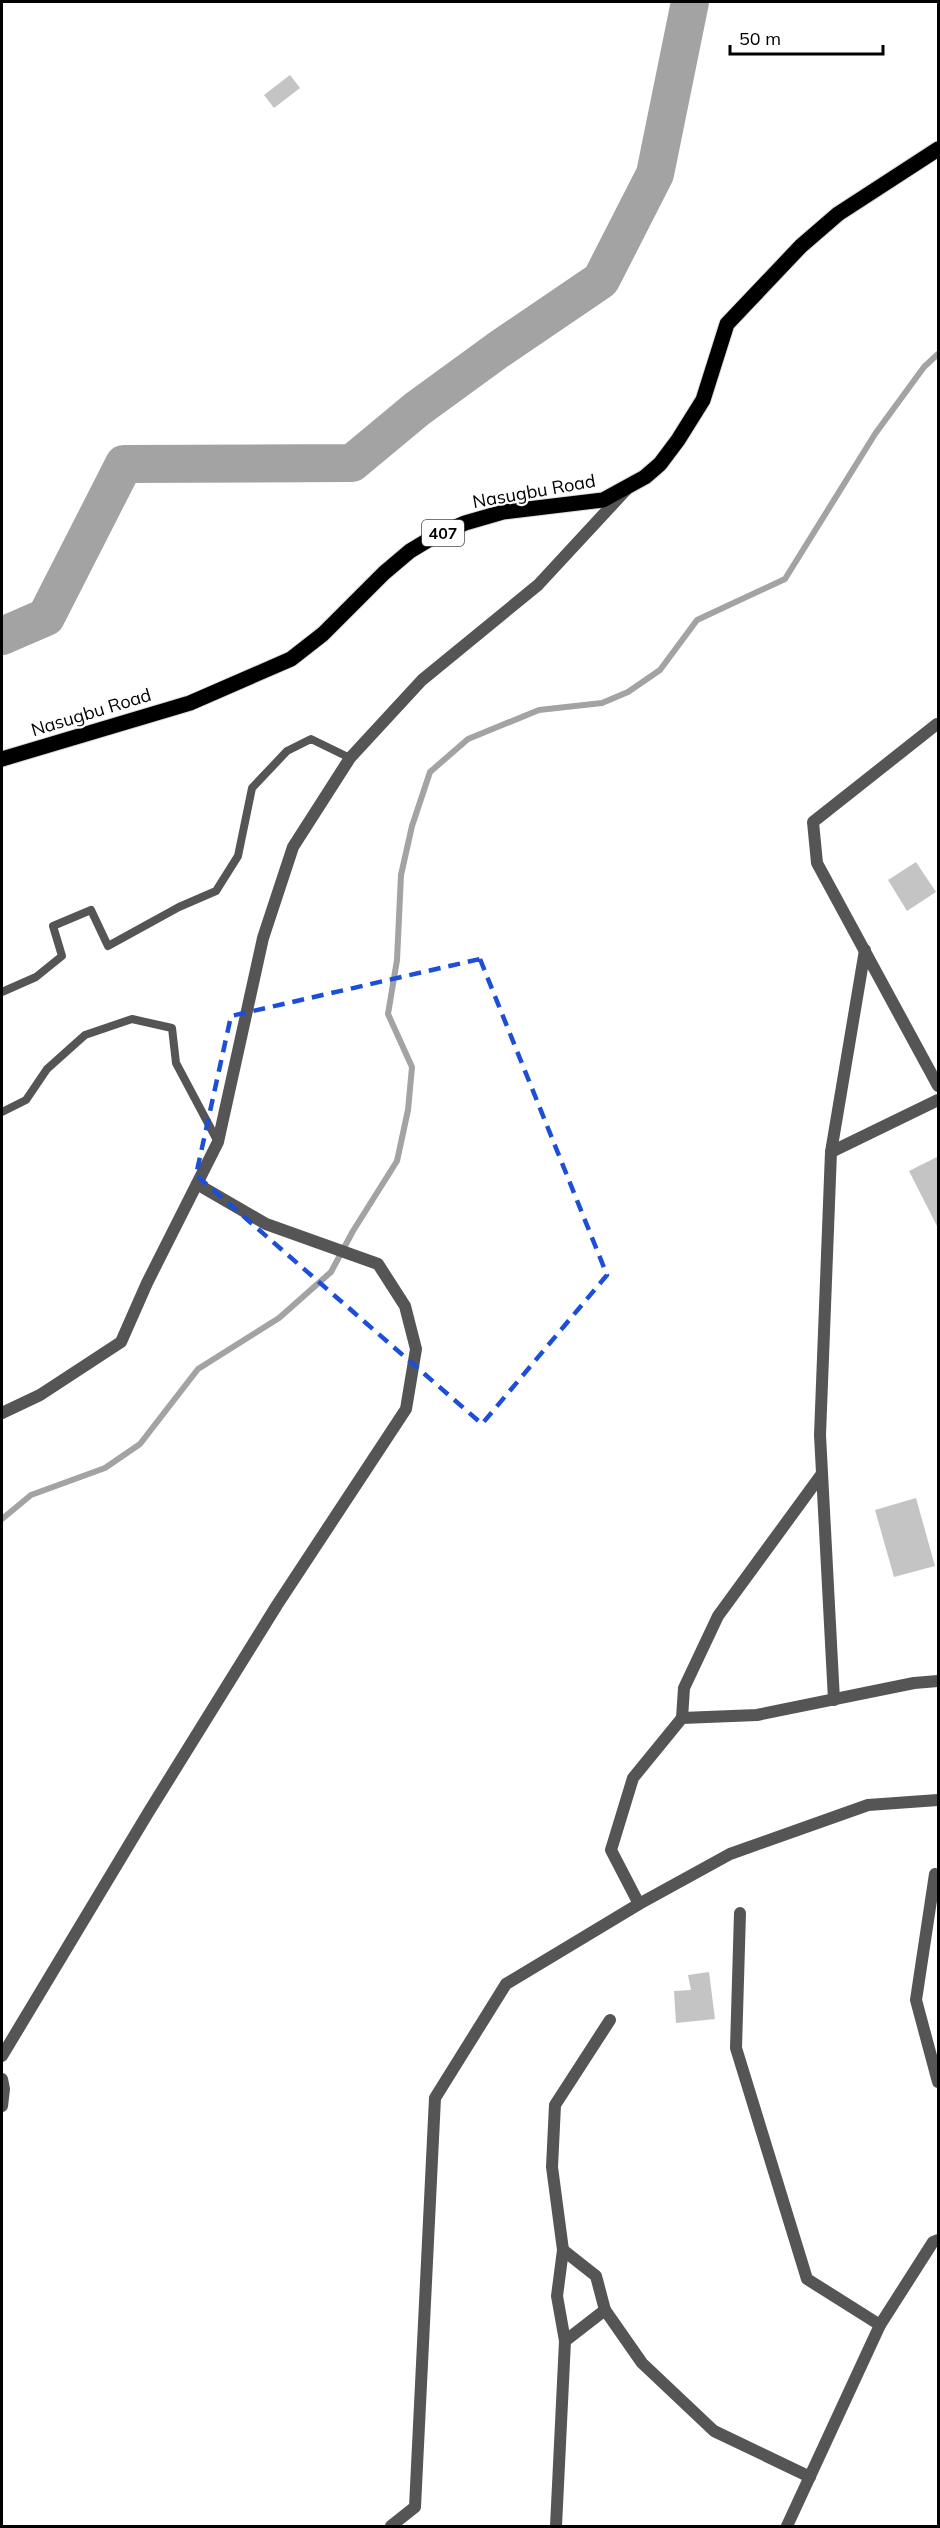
<svg xmlns="http://www.w3.org/2000/svg" width="940" height="2528" viewBox="0 0 940 2528" font-family="Mulish,sans-serif">
<style>
.lines{fill:none;stroke-linecap:round;stroke-linejoin:round}
.stream{stroke:#a3a3a3;stroke-width:6}
.river{stroke:#a3a3a3;stroke-width:38}
.building{fill:#c4c4c4}
.primary-casing{stroke:#dbdbdb;stroke-width:17}
.lane{stroke:#555;stroke-width:8}
.street{stroke:#555;stroke-width:12}
.primary{stroke:#000;stroke-width:15}
.marked{fill:none;stroke:#1d4ed8;stroke-width:4.5;stroke-dasharray:12 8;stroke-linejoin:round}
.labels{text-anchor:middle;dominant-baseline:central;stroke-width:4.5;stroke-linejoin:round;paint-order:stroke}
.shield{fill:#fff;stroke:#4c4c4c;stroke-width:1.5}
.shield-label{font-size:16px;font-weight:bold;fill:#000}
.street-label{font-size:18px;fill:#000;stroke:#fff}
</style>
<rect width="100%" height="100%" fill="#fff"/>
<g class="lines">
<polyline class="stream" points="2,1519 31,1495 105,1468 140,1444 198,1369 279,1318 331,1272 353,1231 397,1161 408,1110 412,1067 388,1014 397,960 401,875 412,826 430,772 468,739 539,710 602,703 628,692 660,670 697,620 785,579 875,434 924,367 938,354"/>
<polyline class="river" points="2,636 46,617 124,464 352,463 417,409 498,350 601,280 655,174 690,2"/>
</g>
<g class="building">
<polygon points="290,75 300,88 274,108 264,95"/>
<polygon points="916,862 936,892 907,911 888,880"/>
<polygon points="939,1156 939,1230 909,1171"/>
<polygon points="916,1498 935,1566 894,1577 875,1510"/>
<polygon points="709,1972 715,2019 676,2023 674,1991 691,1990 688,1975"/>
</g>
<g class="lines">
<g class="primary-casing">
<polyline id="primary" points="2,759 190,703 291,659 323,634 384,573 410,551 435,536 465,523 503,512 603,500 645,477 660,464 678,440 703,400 727,324 801,246 838,214 938,149"/>
</g>
<g class="lane">
<polyline points="2,992 36,977 62,956 53,926 91,910 108,946 179,907 216,891 238,856 252,788 287,751 311,739 350,758"/>
<polyline points="2,1112 26,1100 47,1069 85,1035 132,1019 172,1028 176,1063 218,1142"/>
</g>
<g class="street">
<polyline points="938,725 937,724 813,822 817,863 938,1086"/>
<polyline points="831,1152 938,1100"/>
<polyline points="2,1413 40,1395 121,1342 147,1283 218,1142 263,938 293,847 350,758 422,680 538,585 626,490"/>
<polyline points="834,1700 820,1435 831,1152 865,950"/>
<polyline points="682,1718 684,1688 718,1616 821,1475"/>
<polyline points="935,1874 916,2000 938,2082"/>
<polyline points="639,1904 611,1850 633,1778 682,1718 757,1715 914,1683 938,1681"/>
<polyline points="740,1913 736,2048 807,2279 880,2325"/>
<polyline points="2,2056 148,1813 277,1605 406,1409 416,1349 405,1306 378,1264 266,1224 197,1184"/>
<polyline points="2,2079 4,2089 2,2106"/>
<polyline points="563,2250 552,2167 555,2105 610,2020"/>
<polyline points="565,2341 557,2296 563,2250 596,2276 605,2310"/>
<polyline points="391,2526 415,2507 435,2098 506,1984 639,1904 730,1854 868,1805 938,1800"/>
<polyline points="556,2526 565,2341 605,2310 642,2363 714,2431 810,2477"/>
<polyline points="787,2526 880,2325 933,2242 938,2240"/>
</g>
<use href="#primary" class="primary"/>
</g>
<path class="marked" d="M 480,959 L 607,1275 L 482,1424 L 196,1175 L 231,1016 Z"/>
<g class="labels">
<rect class="shield" x="422" y="520" width="42" height="26" rx="4.5"/>
<g class="shield-label">
<text x="443" y="533">407</text>
</g>
<g class="street-label">
<text transform="translate(534 491) rotate(-10)">Nasugbu Road</text>
<text transform="translate(91 712) rotate(-17)">Nasugbu Road</text>
</g>
</g>
<rect width="940" height="2528" fill="none" stroke="#000000" stroke-width="6"/>
<path d="M730 45v9h153v-9" fill="none" stroke="#000000" stroke-width="3"/>
<text x="739" y="45" font-size="18" fill="#000000" stroke="#ffffff" stroke-width="4.5" paint-order="stroke">50 m</text>
</svg>
